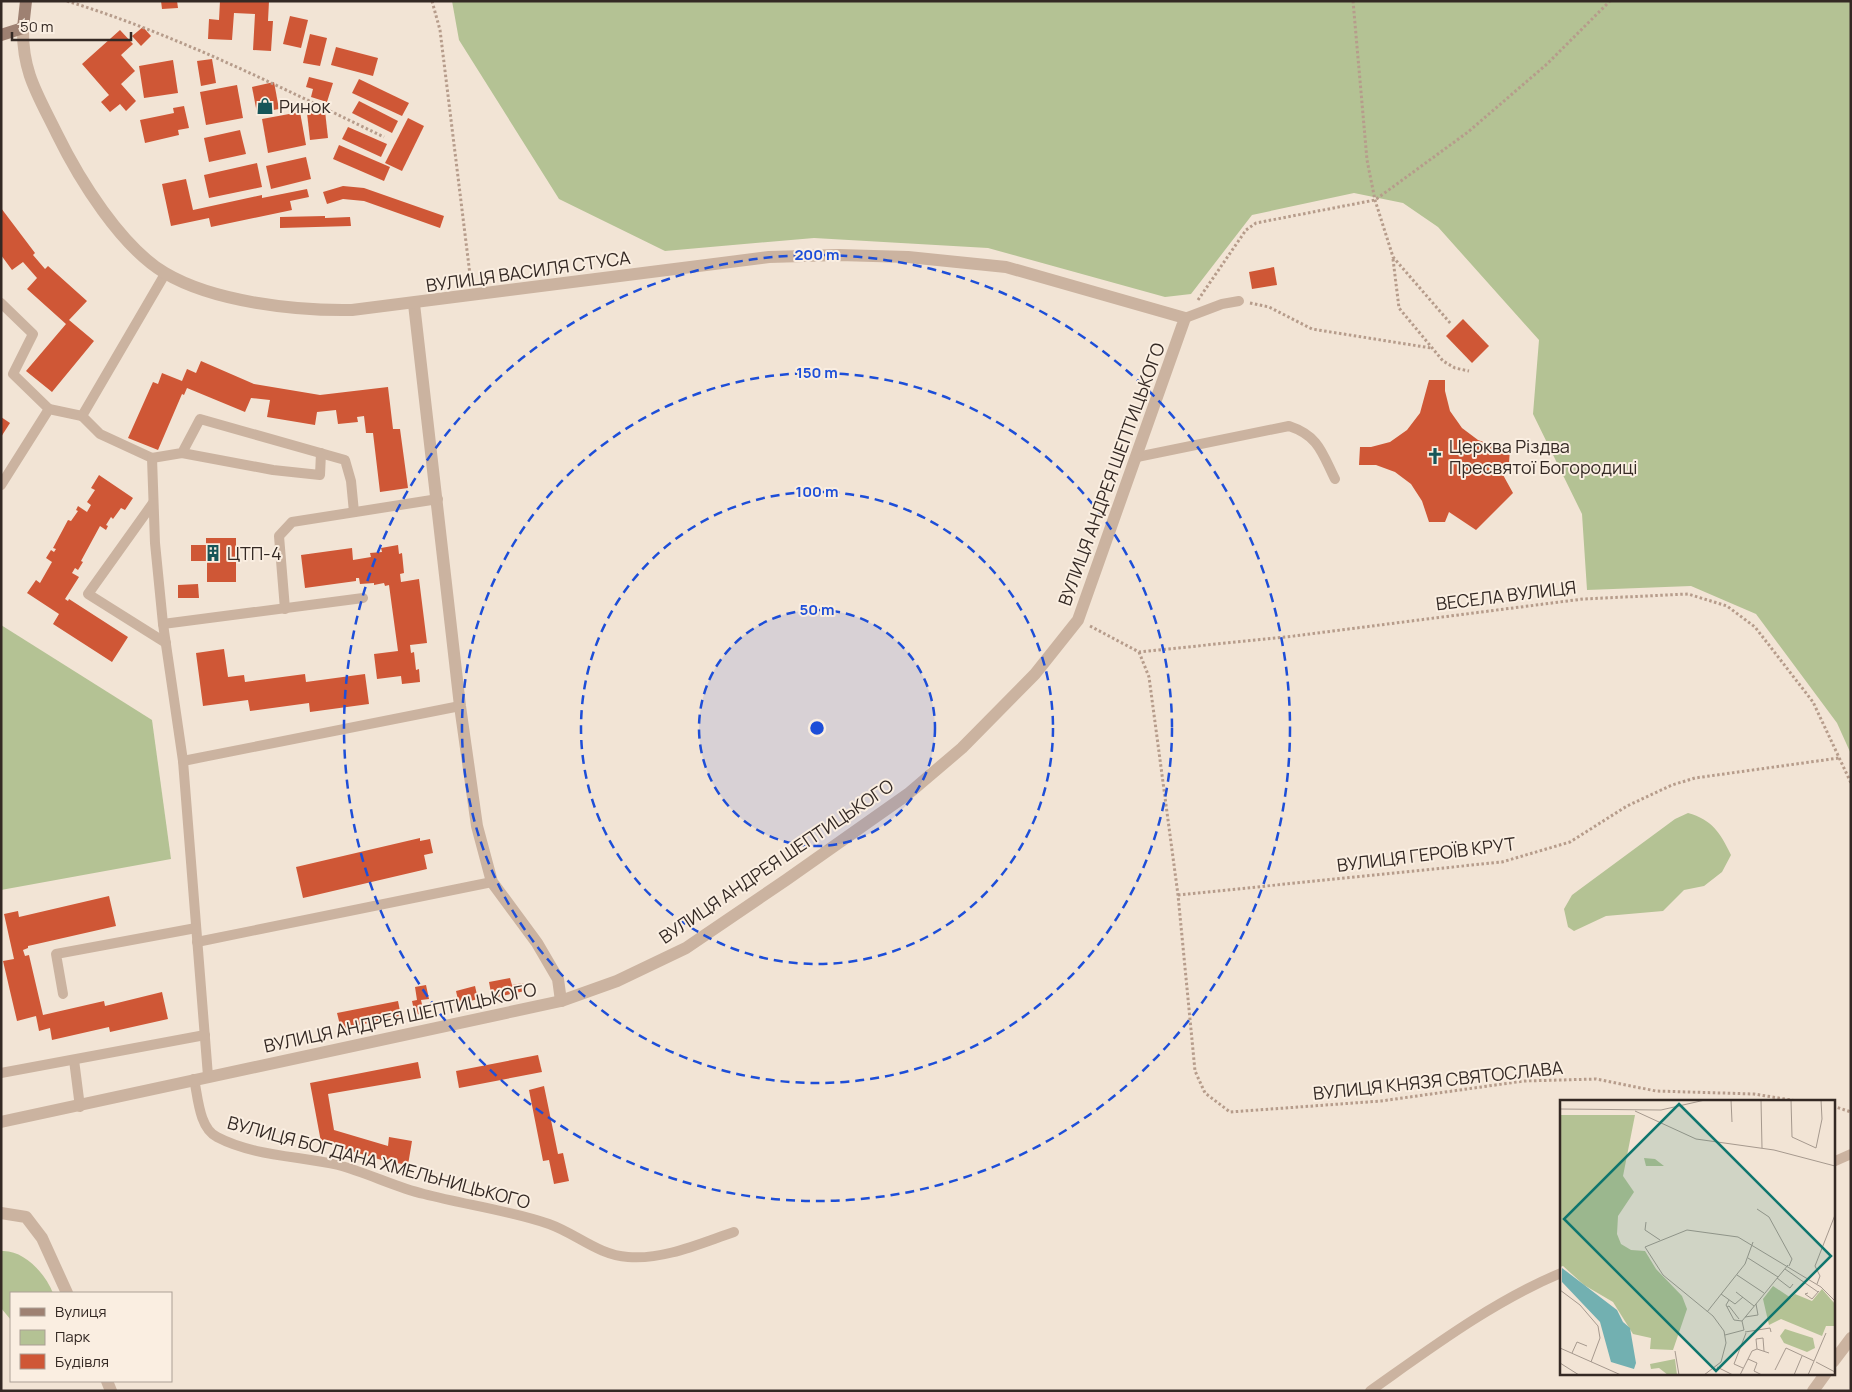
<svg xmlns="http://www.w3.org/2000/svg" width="1852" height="1392" viewBox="0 0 1852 1392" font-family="Manrope,sans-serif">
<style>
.green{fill:#b4c294}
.building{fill:#cf5736}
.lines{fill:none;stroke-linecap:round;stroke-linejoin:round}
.path{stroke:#b69c8b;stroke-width:3;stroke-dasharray:2.5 2.5;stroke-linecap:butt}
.lane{stroke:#cbb3a0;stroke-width:10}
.street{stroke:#cbb3a0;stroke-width:12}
.secondary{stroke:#9e8172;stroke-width:12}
.ring{fill:none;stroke:#1d4ed8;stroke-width:2.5;stroke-dasharray:9 6}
.labels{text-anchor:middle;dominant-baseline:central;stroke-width:4;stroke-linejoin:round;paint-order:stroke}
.poi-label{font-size:18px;fill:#342924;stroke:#faeee1;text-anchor:start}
.street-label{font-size:18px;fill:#342924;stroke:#faeee1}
.inset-road{fill:none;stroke:#a6998e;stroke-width:1}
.view{fill:#0f766e;fill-opacity:0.15;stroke:#0f766e;stroke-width:2.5}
.inset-edge{fill:none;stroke:#342924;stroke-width:2.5}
.centre{fill:#1d4ed8;stroke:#faeee1;stroke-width:2.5}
.ring-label{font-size:15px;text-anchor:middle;font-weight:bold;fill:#1d4ed8;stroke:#faeee1;stroke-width:4;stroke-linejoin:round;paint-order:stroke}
</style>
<rect width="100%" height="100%" fill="#f2e4d5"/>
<g class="green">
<polygon points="452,1 1851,1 1851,754 1837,723 1756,614 1691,586 1587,590 1582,514 1533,414 1539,340 1438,227 1403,203 1354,193 1252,215 1191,294 1165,297 988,248 814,238 665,251 559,199 459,40"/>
<polygon points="1,625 152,720 171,859 1,890"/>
<path d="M 1688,813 C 1712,820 1720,832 1731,855 L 1722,872 L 1704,886 L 1684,890 L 1663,911 L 1606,916 L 1574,931 L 1568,927 L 1564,909 L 1572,895 L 1675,819 Z"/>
<path d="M 1,1251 C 23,1249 45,1273 53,1293 L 11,1293 L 11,1320 L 1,1308 Z"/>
</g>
<g class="building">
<polygon points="161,1 177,1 178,8 162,9"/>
<polygon points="220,1 269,1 268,21 273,21 271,51 253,50 255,14 234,13 232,40 208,39 209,19 219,20"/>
<polygon points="290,16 308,20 301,48 283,44"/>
<polygon points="143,27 151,36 141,46 132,36"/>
<polygon points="120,30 133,44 121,55 135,71 121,84 136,101 126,111 120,104 110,112 101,102 109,95 82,64"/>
<polygon points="310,34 327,38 320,66 303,63"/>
<polygon points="336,47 378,58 373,76 331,65"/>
<polygon points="212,59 216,83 201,86 197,61"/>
<polygon points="173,60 178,93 144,98 139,66"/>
<polygon points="309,77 333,83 327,102 311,97 313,89 306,87"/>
<polygon points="359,79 409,103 402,116 352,93"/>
<polygon points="274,82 279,109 257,113 252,87"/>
<polygon points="237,85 243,118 206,125 200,92"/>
<polygon points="359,101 398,121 392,133 352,113"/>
<polygon points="184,106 189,128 178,130 179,135 145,143 140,120 174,113 173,108"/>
<polygon points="325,111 328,138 310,140 307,113"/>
<polygon points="300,112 306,145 268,153 262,119"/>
<polygon points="408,118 424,126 402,171 385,163"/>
<polygon points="348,127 387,144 381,157 342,139"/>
<polygon points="240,130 246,154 209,162 204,138"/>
<polygon points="339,145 390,167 384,181 333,159"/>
<polygon points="306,157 311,179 271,189 266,166"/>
<polygon points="257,163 262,187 209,198 204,175"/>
<polygon points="186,179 193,210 262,195 262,198 307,189 309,197 290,201 292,210 211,227 209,218 171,226 162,184"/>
<polygon points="343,186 364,188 444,216 440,228 364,201 343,199 327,204 323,192"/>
<polygon points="1,208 35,253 33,255 45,269 48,266 87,301 69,320 94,341 52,392 26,371 66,324 27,289 37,278 23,262 12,270 1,255"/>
<polygon points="325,216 325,218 350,217 351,226 280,228 280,217"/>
<polygon points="1274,267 1277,285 1252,289 1249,272"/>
<polygon points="1463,319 1489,346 1472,363 1446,336"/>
<polygon points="201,361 254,384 320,395 388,387 393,429 400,429 408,488 380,492 373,433 366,433 364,416 357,417 358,422 338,424 336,410 317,412 315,425 267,417 270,400 251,398 245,412 187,388 184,395 182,394 158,450 128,438 153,382 158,384 162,373 182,381 187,369 196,373"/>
<polygon points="1429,380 1445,380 1445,391 1450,411 1462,428 1478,440 1498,447 1510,447 1509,464 1497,464 1513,493 1476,530 1449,512 1445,522 1429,522 1422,501 1411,484 1395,472 1376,465 1359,465 1360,447 1371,447 1390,442 1407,430 1420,413"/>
<polygon points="1,417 10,423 1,437"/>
<polygon points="99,475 133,498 125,510 121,508 113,519 111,517 106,525 108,526 106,530 100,526 81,561 83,562 78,570 75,568 72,573 79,577 65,599 68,601 69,599 128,637 112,662 53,624 59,614 27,593 36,580 40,583 52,562 46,558 51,550 54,552 56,549 53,548 68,520 71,521 78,511 76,510 78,506 87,512 91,505 87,502 95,490 91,488"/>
<polygon points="206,538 236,538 236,582 207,582 207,561 191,561 191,545 206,545"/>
<polygon points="398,545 399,554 402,553 404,573 400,574 401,582 419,579 427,643 410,645 411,653 414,652 416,670 419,669 420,682 402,684 401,676 377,679 374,654 398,651 389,585 385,586 384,583 374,585 374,583 360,584 359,578 356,578 356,581 305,588 301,555 352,548 353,560 371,557 370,553 382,552 381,548"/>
<polygon points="198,584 199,598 178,598 178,585"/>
<polygon points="224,649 228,677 244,675 245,682 305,674 306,682 365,674 369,704 310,712 309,703 250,711 248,700 203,706 196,653"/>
<polygon points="420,838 420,841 430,839 433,853 424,855 427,869 303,898 296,867"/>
<polygon points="109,896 116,926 28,946 28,948 23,950 25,956 29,955 43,1015 104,1001 105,1006 162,992 168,1019 110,1032 109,1027 52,1040 50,1028 39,1031 36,1016 17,1021 3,961 14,959 4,914 18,911 19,917"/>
<polygon points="510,978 512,985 523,983 525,991 492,998 489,982"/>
<polygon points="426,985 429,999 421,1000 424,1013 415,1015 412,1001 417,1000 415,987"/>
<polygon points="475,986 478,999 459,1004 456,991"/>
<polygon points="398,1001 401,1016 341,1029 337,1013"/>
<polygon points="538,1055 542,1072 459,1088 456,1071"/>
<polygon points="418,1062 421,1078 328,1094 334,1130 388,1146 389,1137 412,1141 408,1165 385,1161 321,1142 310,1083"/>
<polygon points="544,1086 558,1154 563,1153 569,1181 554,1184 549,1160 543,1161 529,1090"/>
</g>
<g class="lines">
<g class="path">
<path d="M 67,1 C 177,35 280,87 384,137"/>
<polyline points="432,1 440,30 471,283"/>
<polyline points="1353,1 1367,160 1375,200 1393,257 1451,324"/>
<polyline points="1393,259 1399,308 1443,361 1455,368 1469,371"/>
<polyline points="1198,300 1246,230 1256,223 1375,200 1468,132 1547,64 1610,1"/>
<polyline points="1250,303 1269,307 1312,329 1431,348"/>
<polyline points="1090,626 1139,652 1294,636 1583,599 1688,594 1727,606 1755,627 1813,702 1851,783"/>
<polyline points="1139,652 1149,677 1178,895 1195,1071 1205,1093 1230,1112 1381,1101 1524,1081 1596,1079 1656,1091 1754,1094 1797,1101"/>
<polyline points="1178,895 1502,862 1570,842 1627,806 1672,785 1695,778 1839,758"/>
<polyline points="1833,1106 1851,1112"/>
</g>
<g class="lane">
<polyline points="165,274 82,416 100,434 152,458 155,543 163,624 183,761 208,1076"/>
<polyline points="1,303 33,334 13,374 49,409"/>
<polyline points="1185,318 1222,304 1239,301"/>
<polyline points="182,453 273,470 320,475 321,453"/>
<path d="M 1137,457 L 1289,426 C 1319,436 1322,453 1335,479"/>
<polyline points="152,458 182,453 200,419 345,460 351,481 354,512"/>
<polyline points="1,485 49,409 82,416"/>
<polyline points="153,503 88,594 166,643"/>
<polyline points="285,609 279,536 292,522 438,499"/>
<polyline points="163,624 363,598"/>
<polyline points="183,761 460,706"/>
<polyline points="197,942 492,882"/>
<polyline points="63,994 56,954 196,928"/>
<polyline points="74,1060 80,1107"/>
<polyline points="1,1073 205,1035"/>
<path d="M 194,1079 C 198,1097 199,1128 217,1137 C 253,1156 299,1156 338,1165 C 368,1173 395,1187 424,1194 C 466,1205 508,1210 549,1224 C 577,1234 598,1255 628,1257 C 664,1260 701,1243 734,1232"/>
<polyline points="1833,1162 1851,1154"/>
<path d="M 1370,1391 C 1431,1348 1492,1302 1561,1273"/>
</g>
<g class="street">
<polyline points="414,304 460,706 477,826 492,882 537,943 558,979 561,1001"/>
<path d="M 1,1122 L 561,1001 L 617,981 L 686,948 L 786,880 L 908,794 L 962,748 L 1035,674 L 1078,620 L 1185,318 L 1006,267 L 908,257 L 839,255 L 769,257 L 352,310 C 296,311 214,302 165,273 C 121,247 79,179 57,134 C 38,95 22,72 23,28"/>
<polyline points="1,1213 26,1217 42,1238 67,1293"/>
<polyline points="1833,1362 1851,1338"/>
<polyline points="107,1381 111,1391"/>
<polyline points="1813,1391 1826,1373"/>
</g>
<polyline class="secondary" points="1,35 23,28 26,1"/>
</g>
<circle cx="817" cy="728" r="118" fill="#1d4ed8" fill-opacity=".12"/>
<g class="ring">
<circle cx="817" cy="728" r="118"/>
<circle cx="817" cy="728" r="236"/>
<circle cx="817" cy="728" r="355"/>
<circle cx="817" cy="728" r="473"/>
</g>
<defs>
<g id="shop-bare" transform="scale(1.35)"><path d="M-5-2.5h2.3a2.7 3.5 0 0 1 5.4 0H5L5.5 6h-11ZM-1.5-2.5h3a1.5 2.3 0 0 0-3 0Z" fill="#175558" stroke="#faeee1" stroke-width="2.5" paint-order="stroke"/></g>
<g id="church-bare" transform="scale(1.35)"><path d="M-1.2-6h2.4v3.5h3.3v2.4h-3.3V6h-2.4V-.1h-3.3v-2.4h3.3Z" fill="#175558" stroke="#faeee1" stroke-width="2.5" paint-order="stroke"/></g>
<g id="building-bare" transform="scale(1.35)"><path d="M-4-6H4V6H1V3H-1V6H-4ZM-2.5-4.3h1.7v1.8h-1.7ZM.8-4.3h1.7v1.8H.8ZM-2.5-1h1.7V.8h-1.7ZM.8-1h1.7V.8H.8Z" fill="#175558" stroke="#faeee1" stroke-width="2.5" paint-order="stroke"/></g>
</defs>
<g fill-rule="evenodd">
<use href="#shop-bare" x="265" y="106"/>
<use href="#church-bare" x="1435" y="456"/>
<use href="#building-bare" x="213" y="553"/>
</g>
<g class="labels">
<g class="poi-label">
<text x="279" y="106">Ринок</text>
<text x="1449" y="446">Церква Різдва<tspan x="1449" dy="21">Пресвятої Богородиці</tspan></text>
<text x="227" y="553">ЦТП-4</text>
</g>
<g class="street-label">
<text transform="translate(528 271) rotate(-8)">ВУЛИЦЯ ВАСИЛЯ СТУСА</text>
<text transform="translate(1111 474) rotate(-70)">ВУЛИЦЯ АНДРЕЯ ШЕПТИЦЬКОГО</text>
<text transform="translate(1506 595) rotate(-7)">ВЕСЕЛА ВУЛИЦЯ</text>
<text transform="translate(1426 854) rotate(-7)">ВУЛИЦЯ ГЕРОЇВ КРУТ</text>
<text transform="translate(776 861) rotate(-34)">ВУЛИЦЯ АНДРЕЯ ШЕПТИЦЬКОГО</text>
<text transform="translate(400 1017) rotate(-12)">ВУЛИЦЯ АНДРЕЯ ШЕПТИЦЬКОГО</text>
<text transform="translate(1438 1080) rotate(-6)">ВУЛИЦЯ КНЯЗЯ СВЯТОСЛАВА</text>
<text transform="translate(379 1162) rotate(15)">ВУЛИЦЯ БОГДАНА ХМЕЛЬНИЦЬКОГО</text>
</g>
</g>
<g transform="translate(1560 1100)">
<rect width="275" height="275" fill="#f2e4d5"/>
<path d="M 0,15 L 75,15 L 63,76 L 74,92 L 58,116 L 57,134 L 61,144 L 71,150 L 85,151 L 96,169 L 122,196 L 127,209 L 113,250 L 90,249 L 91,238 L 73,234 L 53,202 L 24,185 L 3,166 L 0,167 ZM 84,58 L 95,59 L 104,66 L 86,66 ZM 213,186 L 231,198 L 235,194 L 252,201 L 262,189 L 275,204 L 275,226 L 266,226 L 262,236 L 221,219 L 209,225 L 203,199 ZM 225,229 L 253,238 L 255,248 L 247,252 L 224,243 L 220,236 ZM 115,259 L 117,275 L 108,275 L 99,268 L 91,269 L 90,264 Z" fill="#b4c294"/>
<path d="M 2,168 L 57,210 L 63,222 L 70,228 L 76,263 L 74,269 L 51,262 L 40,222 L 2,182 Z" fill="#72b0b1"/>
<path class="inset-road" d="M 171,0 L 172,22M 201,0 L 202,48M 231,0 L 232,37 L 256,48 L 262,19 L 261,0M 0,9 L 101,10 L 145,0M 75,11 L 136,39 L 214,50 L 275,66M 197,109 L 209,117 L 232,159 L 229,166M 86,122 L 85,130 L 100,140M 85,147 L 127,130 L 178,137 L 261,187 L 275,201M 85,147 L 103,175 L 153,216 L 164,231 L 166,243 L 161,262 L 144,275M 188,158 L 218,177M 225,169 L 258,192M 177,175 L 204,193M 217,178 L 230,188 L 233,184M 257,184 L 260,176 L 255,166 L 275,115M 0,190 L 20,205 L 38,226 L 40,238 L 31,262M 176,192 L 194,206M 248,193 L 245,194 L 252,199 L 259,191M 161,194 L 175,204 L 183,197M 169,200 L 166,205 L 174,220 L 182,221M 167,207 L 169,206 L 179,219M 147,212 L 185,164 L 193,142M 185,217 L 198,215 L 196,204M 185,232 L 210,228 L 211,232M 165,235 L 184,230 L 182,221 L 228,165M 0,248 L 61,275M 197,249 L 196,239 L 203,238 L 204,251M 115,251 L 119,275M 12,253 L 17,242 L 27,246M 188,259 L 197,263 L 194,271 L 202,275M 256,262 L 275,272M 0,263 L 19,275M 157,267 L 173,275M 183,268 L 174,264 L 186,233M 215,270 L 226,248 L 254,261M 180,275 L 192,251 L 197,249 L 209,253M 234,275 L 242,256M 248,275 L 266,233"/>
<path class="view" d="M 119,4 L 271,156 L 156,271 L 4,119 Z"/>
<rect width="275" height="275" class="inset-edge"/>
</g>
<circle cx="817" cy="728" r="8" class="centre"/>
<g class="ring-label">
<text x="817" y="260">200 m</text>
<text x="817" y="378">150 m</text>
<text x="817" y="497">100 m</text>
<text x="817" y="615">50 m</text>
</g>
<rect width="1852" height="1392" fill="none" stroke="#342924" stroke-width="5"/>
<rect x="10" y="1292" width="162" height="90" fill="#faeee1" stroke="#ab9f95"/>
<rect x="20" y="1308" width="25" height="8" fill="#9e8172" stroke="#ab9f95"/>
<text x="55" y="1317" font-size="15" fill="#342924">Вулиця</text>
<rect x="20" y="1330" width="25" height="15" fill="#b4c294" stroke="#ab9f95"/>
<text x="55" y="1342" font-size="15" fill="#342924">Парк</text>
<rect x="20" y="1354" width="25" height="15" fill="#cf5736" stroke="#ab9f95"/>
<text x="55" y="1367" font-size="15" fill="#342924">Будівля</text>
<path d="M12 32v8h119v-8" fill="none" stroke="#342924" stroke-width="2.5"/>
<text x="20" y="32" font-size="15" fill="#342924" stroke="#faeee1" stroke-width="4" paint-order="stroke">50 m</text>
</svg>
